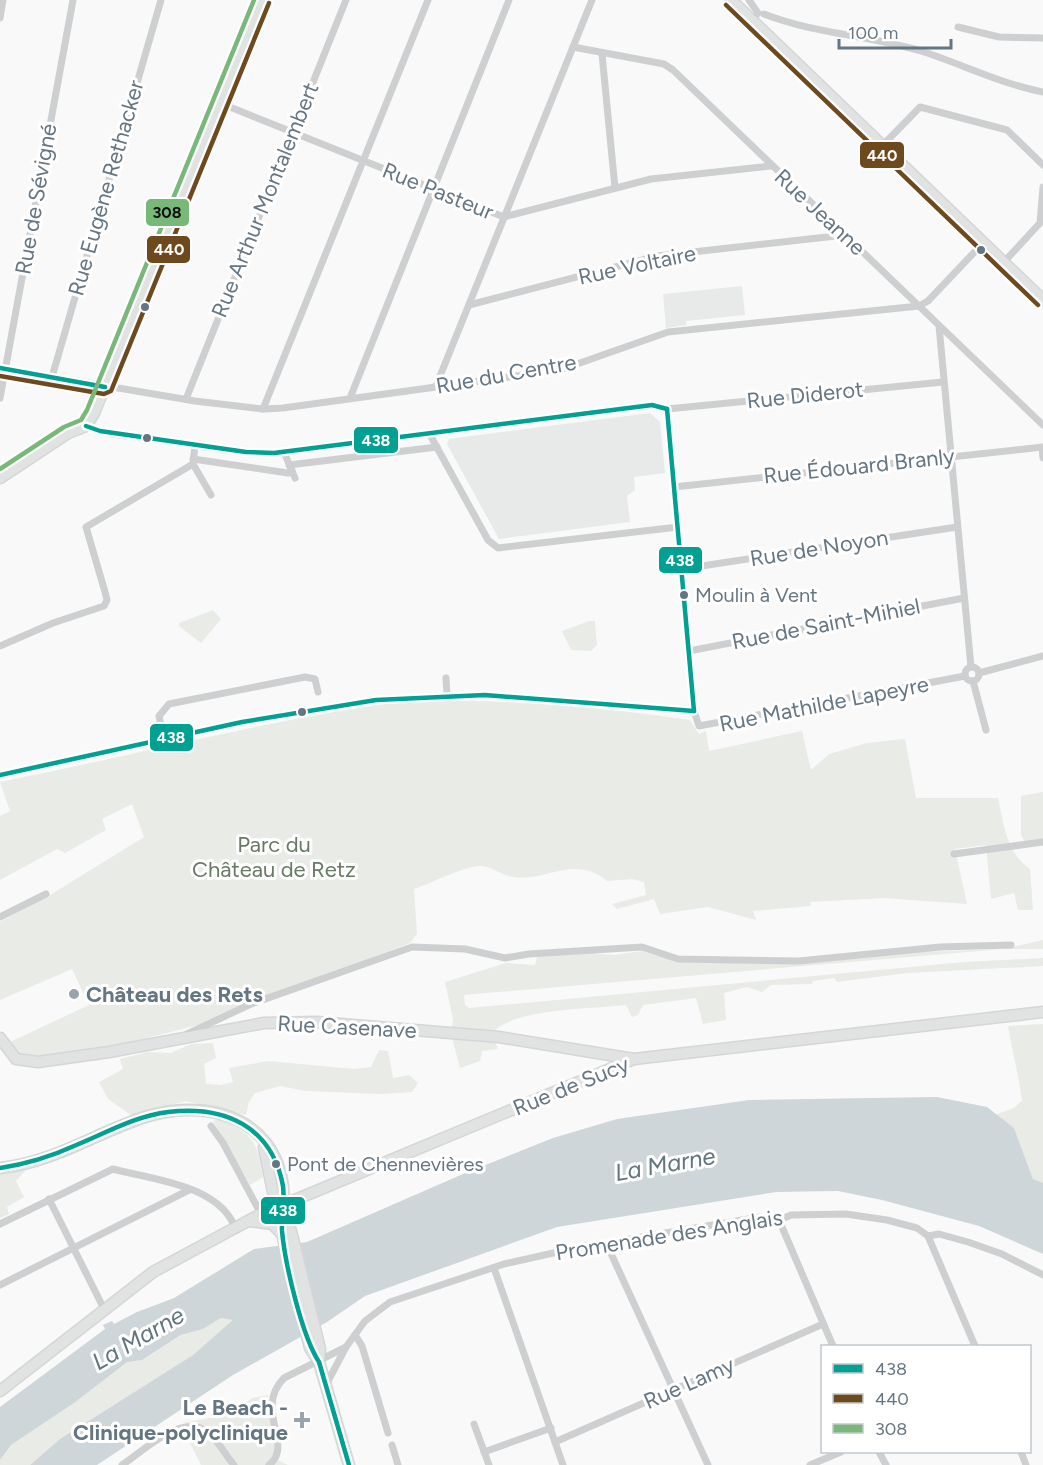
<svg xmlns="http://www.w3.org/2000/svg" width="1043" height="1465" viewBox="0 0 1043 1465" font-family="Figtree,sans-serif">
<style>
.built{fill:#e8e9e9}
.green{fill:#e8ebe6}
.water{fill:#ced6d9}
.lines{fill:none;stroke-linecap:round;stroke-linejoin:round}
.secondary-casing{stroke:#d5d6d7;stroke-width:13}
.street{stroke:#cecfd0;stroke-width:7}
.secondary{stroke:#e1e2e2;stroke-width:10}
.bus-1-casing{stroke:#fff;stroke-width:9}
.bus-2-casing{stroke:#fff;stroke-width:9}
.bus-3-casing{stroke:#fff;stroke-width:9}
.bus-1{stroke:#00a092;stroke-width:4.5}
.bus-2{stroke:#6e491e;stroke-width:4.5}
.bus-3{stroke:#78b879;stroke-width:4.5}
.bus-dot{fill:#657683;stroke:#fff;stroke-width:2}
.poi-dot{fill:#99a4ac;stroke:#fff;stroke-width:2}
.labels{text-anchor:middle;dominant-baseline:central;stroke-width:6;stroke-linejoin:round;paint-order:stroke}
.bus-label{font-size:20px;fill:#657683;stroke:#fff;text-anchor:start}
.street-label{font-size:22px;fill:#657683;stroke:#fff}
.park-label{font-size:22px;fill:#687a64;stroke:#fff}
.poi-label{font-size:22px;font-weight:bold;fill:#657683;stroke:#fff;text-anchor:start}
.water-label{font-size:24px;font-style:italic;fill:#60757c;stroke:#fff}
.line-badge{stroke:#fff;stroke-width:2}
.badge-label{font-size:16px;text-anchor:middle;font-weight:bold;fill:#fff}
.pale-badge-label{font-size:16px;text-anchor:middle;font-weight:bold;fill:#111}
</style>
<rect width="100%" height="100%" fill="#f9f9f9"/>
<g class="built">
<polygon points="742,286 745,315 686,321 686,325 666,328 663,294"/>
<polygon points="650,413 660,422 665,473 634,477 635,490 627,496 630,522 499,539 447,444 449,439"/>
</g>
<g class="green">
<polygon points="213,610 221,619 201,643 179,626 179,623"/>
<polygon points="589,621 595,621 597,645 591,651 571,650 562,631"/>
<path d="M 412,700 C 506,700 597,706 690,720 L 699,734 L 706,731 L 709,751 L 802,731 L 811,770 L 829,754 L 867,743 L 905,739 L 916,798 L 998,798 C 1004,825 1006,852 1030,869 L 1033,910 L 1018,910 L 1014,893 L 991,899 L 986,845 L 955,849 L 967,904 L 883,898 L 810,902 L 811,906 L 753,911 L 756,920 L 708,907 L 660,914 L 654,899 L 617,909 L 612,904 L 646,895 L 644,882 L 632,879 L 607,881 C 575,854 546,882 514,877 C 503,876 490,865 479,866 C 460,868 432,883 414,889 L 417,934 L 410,943 L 210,1022 L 127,1043 L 34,1058 L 19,1055 L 10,1042 L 89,1005 L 72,969 L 0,1000 L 0,922 L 50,895 L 144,837 L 132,804 L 102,819 L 106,830 L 65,853 L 57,849 L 0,880 L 0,816 L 10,811 L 0,782 C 137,755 273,718 412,700 Z"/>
<polygon points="1043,792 1043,841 1026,844 1021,835 1021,796"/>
<path d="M 1043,940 L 1043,949 L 1004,949 L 464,995 L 465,1005 L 469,1008 L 965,962 L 1043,958 L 1043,966 L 907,973 L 837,982 L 834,978 L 813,981 L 812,984 L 771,985 L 762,992 L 747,987 L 724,993 L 726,1020 L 703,1024 L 696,998 L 643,1005 L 638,1015 L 632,1017 L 626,1005 C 592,1009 520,1008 495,1030 L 452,1029 L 453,1019 L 445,982 L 506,963 L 535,965 L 537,957 L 590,953 L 614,955 L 642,951 L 679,962 L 792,964 L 866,958 L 890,953 L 1004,949 Z"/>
<path d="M 1043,1024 L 1043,1183 L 1033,1179 L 1014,1128 L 995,1115 L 1014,1108 L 1022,1101 C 1019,1075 1012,1052 1008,1026 Z"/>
<polygon points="452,1038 495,1042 498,1049 482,1051 480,1061 460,1068"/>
<polygon points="213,1043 216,1058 204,1064 206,1084 221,1085 233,1082 229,1068 268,1061 354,1069 371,1067 379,1050 388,1051 393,1078 409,1075 418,1083 412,1092 381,1094 305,1091 280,1086 255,1093 249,1102 246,1115 186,1101 131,1115 108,1099 99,1082 123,1069 120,1059 148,1052 171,1053 191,1044"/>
<path d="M 220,1119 C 255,1136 256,1140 263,1177 L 250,1185 L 213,1121 Z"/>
<polygon points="26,1170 16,1181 24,1197 7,1207 9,1214 0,1218 0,1173"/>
<polygon points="221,1318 234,1320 193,1355 60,1439 30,1465 0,1465 0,1460 11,1445 74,1403 127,1361 142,1360 182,1335 203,1329"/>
<path d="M 268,1395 C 266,1417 279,1436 274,1458 L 288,1465 L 201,1465 L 188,1439 L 190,1423 L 182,1423 L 214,1417 L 232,1406 L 241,1406 L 252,1398 Z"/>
</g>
<polygon class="water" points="937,1097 987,1107 1014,1128 1033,1179 1043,1183 1043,1254 979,1226 882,1200 838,1191 776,1192 557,1227 365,1296 327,1322 233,1375 97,1465 30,1465 60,1439 193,1355 233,1320 221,1318 203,1329 181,1335 142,1360 127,1362 74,1403 11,1445 0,1460 0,1407 105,1329 103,1325 112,1321 114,1324 137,1312 174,1298 254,1249 307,1242 463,1174 553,1138 617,1119 749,1100"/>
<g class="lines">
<g class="secondary-casing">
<g id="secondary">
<polyline points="731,0 1043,300"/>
<polyline points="0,478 68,433 86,426 94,413 262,0"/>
<polyline points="0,1038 16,1059 38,1062 109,1052 264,1023 317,1022 499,1037 634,1059"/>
<polyline points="264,1148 273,1192 291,1231 320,1349 319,1362"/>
<path d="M 0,1168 C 52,1163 94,1134 142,1118 C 202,1098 274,1114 283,1187 C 285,1203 280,1220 283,1237 C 290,1274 301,1311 310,1348 L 319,1362 L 349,1465"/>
<polyline points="250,1221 272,1224 283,1235"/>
<polyline points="0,1391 153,1272 261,1214 634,1059 1043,1012"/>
</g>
</g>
<g class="street">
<polyline points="749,0 758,13 752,20"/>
<path d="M 764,14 C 815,34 869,35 921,51 C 962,64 1001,84 1043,92"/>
<polyline points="0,18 3,0"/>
<polyline points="958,27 999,37 1043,38"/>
<polyline points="573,47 664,64 673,70 1043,425"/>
<polyline points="602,54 615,188"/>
<polyline points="220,103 504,217 651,179 771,166"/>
<polyline points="882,146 920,107 1007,130 1043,165"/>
<polyline points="1004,262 1040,223 1043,187"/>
<polyline points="469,305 657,256 845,235"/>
<polyline points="939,326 971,667"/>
<polyline points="0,368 195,401 263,409 283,408 560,370 668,332 919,306 928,301 983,243"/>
<polyline points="52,377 161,0"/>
<polyline points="436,386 592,0"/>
<polyline points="0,398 73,0"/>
<polyline points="350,398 509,0"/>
<polyline points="186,399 346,0"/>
<polyline points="263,409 428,0"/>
<polyline points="667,409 694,711 699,726 965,676"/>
<path d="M 86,426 C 106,436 132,436 154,439 C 193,445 234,454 274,453 L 652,405 L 667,409 L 943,382"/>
<polyline points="429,433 488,540 498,548 678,527"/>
<polyline points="195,445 193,464 211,495"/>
<polyline points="1042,448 1043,458"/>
<polyline points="284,452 295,478"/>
<polyline points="193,459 288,473 292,471"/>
<polyline points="289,465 437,447"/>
<polyline points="674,487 1043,447"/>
<polyline points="682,569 957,527"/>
<polyline points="0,646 53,623 104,606 107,600 105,592 86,527 193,464"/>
<polyline points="689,651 964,598"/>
<circle cx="972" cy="674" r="7"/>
<polyline points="979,673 1043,656"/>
<polyline points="446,678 447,695"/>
<polyline points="973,681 986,730"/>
<polyline points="164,740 159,716 169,704 305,677 315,679 318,692"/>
<polyline points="0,775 242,722 376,700 485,695 694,711"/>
<polyline points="954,854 1043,842"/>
<polyline points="0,917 46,894"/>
<polyline points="187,1034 251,1004 412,947 465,949 505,958 529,954 642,947 678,959 799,961 940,947 1011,945"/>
<polyline points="211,1126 223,1143 261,1214"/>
<polyline points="49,1199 104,1309"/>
<polyline points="779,1220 833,1346"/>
<path d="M 0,1224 L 113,1169 C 154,1180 221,1185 236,1230"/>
<polyline points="928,1236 975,1346"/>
<polyline points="608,1247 708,1465"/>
<polyline points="494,1268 563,1465"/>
<polyline points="0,1285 189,1190"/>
<polyline points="355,1335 362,1346 388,1433"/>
<polyline points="326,1385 346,1347 365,1321 390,1302 504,1264 589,1245 608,1247 618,1241 760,1217 779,1220 791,1215 846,1214 887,1220 917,1228 928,1236 939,1234 968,1242 1002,1254 1043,1275"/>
<polyline points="474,1424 489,1465"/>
<polyline points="555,1442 823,1324"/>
<polyline points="392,1445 398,1465"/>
<polyline points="484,1452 551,1428"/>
<polyline points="879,1452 886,1465"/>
<polyline points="1021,1452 1026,1465"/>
<path d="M 122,1465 C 145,1450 185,1409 211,1435 C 220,1444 226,1456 234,1465"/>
<path d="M 269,1465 C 295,1445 253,1410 284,1378 L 346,1347"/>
<polyline points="810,1465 841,1452"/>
</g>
<use href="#secondary" class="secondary"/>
<g class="bus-1-casing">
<g id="bus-1">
<polyline points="0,368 105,387"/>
<polyline points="667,409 694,711"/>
<polyline points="86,426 100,431 246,452 274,453 652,405 667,409"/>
<polyline points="0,775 242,722 376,700 485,695 694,711"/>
<path d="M 0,1168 C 26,1164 50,1157 74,1146 C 104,1134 135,1116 168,1112 C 224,1105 272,1126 283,1186 C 285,1201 281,1216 282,1231 C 285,1264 302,1336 319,1362 L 349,1465"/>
</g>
</g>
<g class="bus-2-casing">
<g id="bus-2">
<polyline points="726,5 1038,305"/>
<polyline points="0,376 104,394 111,391 269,3"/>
</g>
</g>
<g class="bus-3-casing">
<polyline id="bus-3" points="0,469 64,427 81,420 87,410 254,0"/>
</g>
<use href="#bus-1" class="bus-1"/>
<use href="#bus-2" class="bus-2"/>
<use href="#bus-3" class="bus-3"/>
</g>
<g class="bus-dot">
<circle cx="981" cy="250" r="5"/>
<circle cx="145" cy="307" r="5"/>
<circle cx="147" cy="438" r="5"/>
<circle cx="684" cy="595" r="5"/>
<circle cx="302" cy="712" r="5"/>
<circle cx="276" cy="1164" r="5"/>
</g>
<g class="poi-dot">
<circle cx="74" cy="994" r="6"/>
<path d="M299 1411h6v6h6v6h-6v6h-6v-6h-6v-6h6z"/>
</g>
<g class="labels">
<g class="bus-label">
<text x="695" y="595">Moulin à Vent</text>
<text x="287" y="1164">Pont de Chennevières</text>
</g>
<g class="street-label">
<text transform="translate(106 188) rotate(-74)">Rue Eugène Rethacker</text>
<text transform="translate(438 191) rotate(22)">Rue Pasteur</text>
<text transform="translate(36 199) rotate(-80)">Rue de Sévigné</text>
<text transform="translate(265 200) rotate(-68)">Rue Arthur Montalembert</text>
<text transform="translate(820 212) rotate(43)">Rue Jeanne</text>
<text transform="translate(637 265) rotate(-12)">Rue Voltaire</text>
<text transform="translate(506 374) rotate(-10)">Rue du Centre</text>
<text transform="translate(805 395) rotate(-6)">Rue Diderot</text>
<text transform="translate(859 466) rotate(-6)">Rue Édouard Branly</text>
<text transform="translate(819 548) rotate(-9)">Rue de Noyon</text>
<text transform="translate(826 624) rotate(-11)">Rue de Saint-Mihiel</text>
<text transform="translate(824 704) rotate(-11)">Rue Mathilde Lapeyre</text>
<text transform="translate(347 1027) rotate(3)">Rue Casenave</text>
<text transform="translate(571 1086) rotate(-22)">Rue de Sucy</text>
<text transform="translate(669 1235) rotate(-9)">Promenade des Anglais</text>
<text transform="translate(689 1383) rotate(-24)">Rue Lamy</text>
</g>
<g class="park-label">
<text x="274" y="844">Parc du<tspan x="274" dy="25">Château de Retz</tspan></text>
</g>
<g class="poi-label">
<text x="86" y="994">Château des Rets</text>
<text x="288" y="1407" text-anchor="end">Le Beach -<tspan x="288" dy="25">Clinique-polyclinique</tspan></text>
</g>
<g class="water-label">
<text transform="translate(665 1164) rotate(-10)">La Marne</text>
<text transform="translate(138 1338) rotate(-30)">La Marne</text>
</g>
</g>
<g class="line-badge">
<rect x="859" y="141" width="46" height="28" rx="6" fill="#6e491e"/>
<rect x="145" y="198" width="45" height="29" rx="6" fill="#78b879"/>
<rect x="146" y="235" width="45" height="29" rx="6" fill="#6e491e"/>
<rect x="353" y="426" width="46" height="28" rx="6" fill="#00a092"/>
<rect x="658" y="546" width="45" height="28" rx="6" fill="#00a092"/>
<rect x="149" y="723" width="45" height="29" rx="6" fill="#00a092"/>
<rect x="260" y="1196" width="46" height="29" rx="6" fill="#00a092"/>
</g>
<g class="badge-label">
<text x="882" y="161">440</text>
<text x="169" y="255">440</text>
<text x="376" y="446">438</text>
<text x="680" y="566">438</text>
<text x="171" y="743">438</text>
<text x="283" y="1216">438</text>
</g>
<g class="pale-badge-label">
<text x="167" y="218">308</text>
</g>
<rect x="821" y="1345" width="210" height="108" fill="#ffffff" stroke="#c1c8cd" stroke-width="1.5"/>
<rect x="833" y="1364" width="30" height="9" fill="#00a092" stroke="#c1c8cd" stroke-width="1.5"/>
<text x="875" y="1375" font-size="18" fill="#657683">438</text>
<rect x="833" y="1394" width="30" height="9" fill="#6e491e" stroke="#c1c8cd" stroke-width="1.5"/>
<text x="875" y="1405" font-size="18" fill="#657683">440</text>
<rect x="833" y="1424" width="30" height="9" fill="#78b879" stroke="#c1c8cd" stroke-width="1.5"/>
<text x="875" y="1435" font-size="18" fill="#657683">308</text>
<path d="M839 39v9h112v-9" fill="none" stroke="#657683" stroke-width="3"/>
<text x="848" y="39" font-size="18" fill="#657683" stroke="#ffffff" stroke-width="4.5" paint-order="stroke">100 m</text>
</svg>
